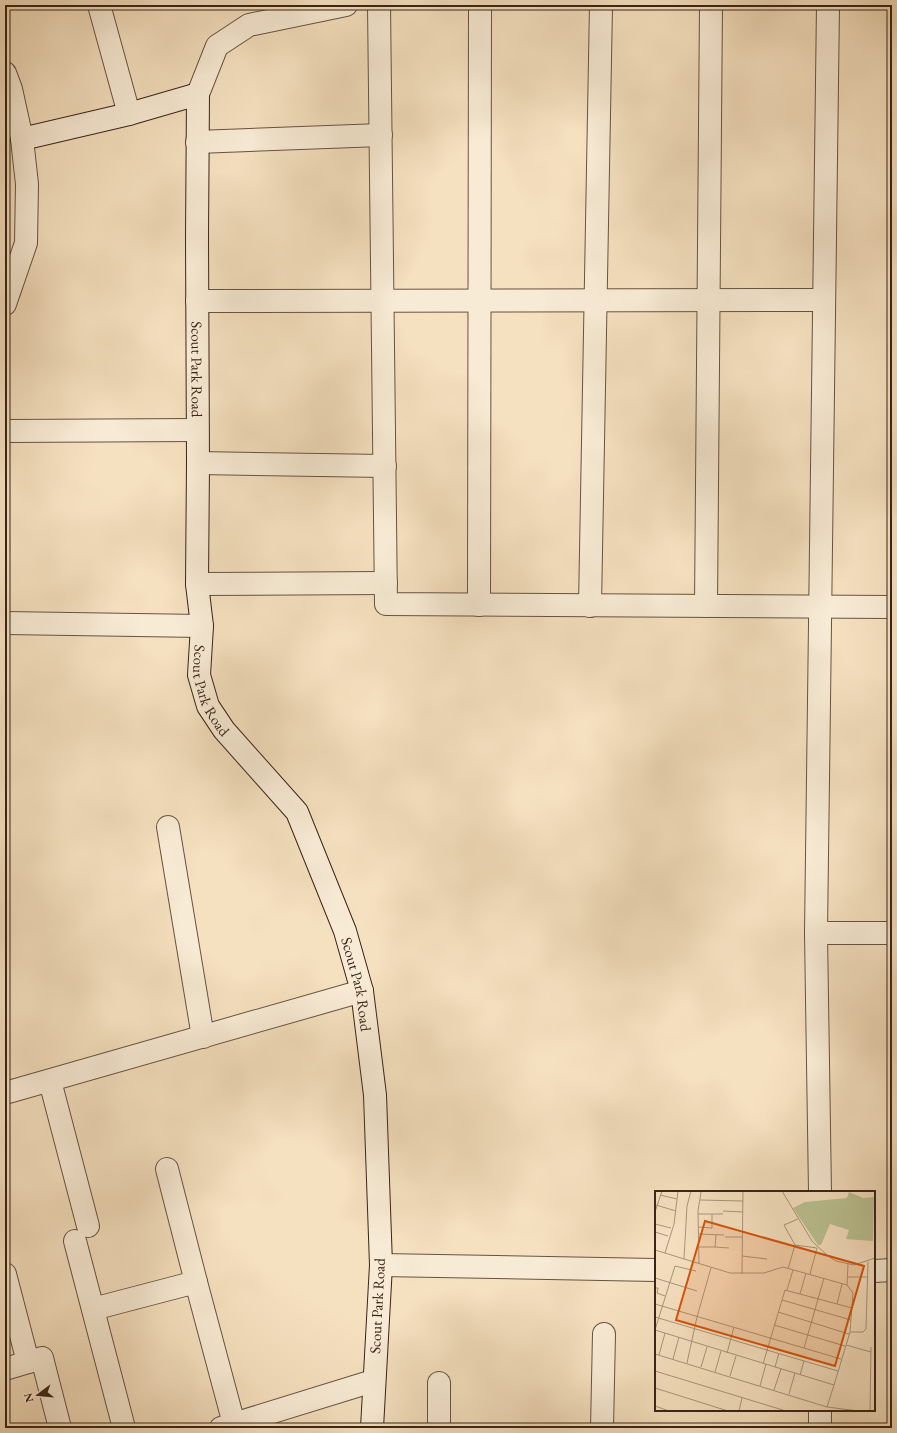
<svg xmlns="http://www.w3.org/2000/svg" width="897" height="1433" viewBox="0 0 897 1433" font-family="'EB Garamond',serif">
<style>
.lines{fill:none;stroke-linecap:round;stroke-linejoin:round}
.minor-casing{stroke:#685342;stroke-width:24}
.tertiary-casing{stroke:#685342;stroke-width:24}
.secondary-casing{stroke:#392418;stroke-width:24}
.minor{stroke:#f8ebd5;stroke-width:22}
.tertiary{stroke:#f8ebd5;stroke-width:22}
.secondary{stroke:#f8ebd5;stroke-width:22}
.labels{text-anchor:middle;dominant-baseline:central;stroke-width:3;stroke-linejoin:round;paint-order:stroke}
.street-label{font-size:15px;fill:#392418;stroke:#f8ebd5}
.inset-road{fill:none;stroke:#aa957c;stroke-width:1}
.view{fill:#d6540d;fill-opacity:0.15;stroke:#d6540d;stroke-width:2}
.inset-edge{fill:none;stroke:#392418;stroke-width:2}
</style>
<rect width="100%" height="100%" fill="#f5e0bf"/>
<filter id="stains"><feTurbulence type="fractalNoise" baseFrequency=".005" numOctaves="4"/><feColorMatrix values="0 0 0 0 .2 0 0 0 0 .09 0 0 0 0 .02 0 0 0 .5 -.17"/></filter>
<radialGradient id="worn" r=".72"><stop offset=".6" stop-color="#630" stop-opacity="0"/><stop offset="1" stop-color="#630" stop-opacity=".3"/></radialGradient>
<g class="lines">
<g class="minor-casing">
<g id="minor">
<polyline points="99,5 129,114"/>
<polyline points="379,5 386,604 892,607"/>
<polyline points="198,94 217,46 249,25 346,5"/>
<polyline points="197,142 381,135"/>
<polyline points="197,301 824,300"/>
<polyline points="5,431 197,430"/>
<polyline points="198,463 385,466"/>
<polyline points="197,584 386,583"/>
<polyline points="479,605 480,5"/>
<polyline points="590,606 601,5"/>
<polyline points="706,606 711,5"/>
<polyline points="5,623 202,626"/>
<polyline points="168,827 203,1037"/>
<polyline points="816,933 892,933"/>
<polyline points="50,1081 88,1226"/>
<polyline points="5,1093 362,991"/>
<polyline points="167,1169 196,1282"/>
<polyline points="820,1192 816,933 828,5"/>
<polyline points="75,1241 124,1428"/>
<polyline points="381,1265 656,1270"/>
<polyline points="874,1271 892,1270"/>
<polyline points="5,1274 28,1362"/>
<polyline points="93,1309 196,1282 234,1424"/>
<polyline points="5,1369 42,1358 60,1428"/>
<polyline points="221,1428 373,1381"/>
<polyline points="439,1428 439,1383"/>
<polyline points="602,1428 604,1334"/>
<polyline points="820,1428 820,1410"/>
</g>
</g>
<g class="tertiary-casing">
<polyline id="tertiary" points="5,73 11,89 22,139 27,184 26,243 5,304"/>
</g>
<g class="secondary-casing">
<g id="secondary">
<path id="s1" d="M 22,139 L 129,114 L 198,94 L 197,237 L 198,463 L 197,584 L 202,626 L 199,675 L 208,706 L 224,730 L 297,812 L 345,931 L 362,991 L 375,1095 L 381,1265 L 372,1428"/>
</g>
</g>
<use href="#minor" class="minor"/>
<use href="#tertiary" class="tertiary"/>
<use href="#secondary" class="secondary"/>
</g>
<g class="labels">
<g class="street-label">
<text stroke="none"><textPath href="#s1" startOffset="457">Scout Park Road</textPath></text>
<text stroke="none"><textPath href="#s1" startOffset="781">Scout Park Road</textPath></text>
<text stroke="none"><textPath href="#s1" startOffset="1117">Scout Park Road</textPath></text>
<text transform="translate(377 1306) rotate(-87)">Scout Park Road</text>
</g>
</g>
<g transform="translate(655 1191)">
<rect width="220" height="220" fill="#f5e0bf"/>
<path d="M 194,1 L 208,7 L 219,6 L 218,50 L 191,48 L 194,39 L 175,33 L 166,54 L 163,54 L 138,17 L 150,11 L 192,7 Z" fill="#bbc293"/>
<path class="inset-road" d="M 127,0 L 157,50 L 173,65 L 181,70 L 199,74 L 220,67M 5,4 L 22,8M 45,9 L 88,10M 1,14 L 21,20M 68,20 L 88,21M 0,21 L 7,0M 43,23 L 68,23M 143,28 L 129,34 L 140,54 L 162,57 L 155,83M 0,33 L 16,37M 43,36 L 57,37 L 57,23M 0,41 L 13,45M 43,43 L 69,44M 70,46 L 87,46M 43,56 L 60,56 L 61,44M 60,56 L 74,57M 0,59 L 75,82 L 109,82 L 128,76 L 192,94 L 193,73M 10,62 L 19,33 L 23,0M 87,65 L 112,68M 29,68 L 32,15 L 36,0M 44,73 L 43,20 L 46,1M 133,78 L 140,54M 41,80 L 20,75 L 0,139 L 179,194 L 172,216M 87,83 L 88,0M 192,86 L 212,86M 0,87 L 42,100M 192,94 L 198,102 L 195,141M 0,97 L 3,97 L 2,102 L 10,105M 132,99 L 138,79M 145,103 L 151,82M 127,109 L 196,129M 0,113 L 186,168M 182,113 L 187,93M 123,121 L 194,143M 0,126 L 183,180M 119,134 L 190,155M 191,154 L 216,161M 149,157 L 169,87M 72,162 L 79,136M 0,163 L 172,216 L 203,220M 4,164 L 10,142M 18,168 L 24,146M 32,172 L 42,126 L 56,77M 108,173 L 130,99 L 197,117M 46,176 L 52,156M 120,176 L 124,162M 0,180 L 131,220M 60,181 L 66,160M 145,184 L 149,170M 75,185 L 81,165M 179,194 L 195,141 L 208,141 L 211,138 L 213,71M 105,195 L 111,173M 0,197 L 73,220M 119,199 L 126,178M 134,203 L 140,182M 0,215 L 14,220M 84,220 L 87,207M 215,220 L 216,156"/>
<path class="view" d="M 50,30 L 209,75 L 180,175 L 21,129 Z"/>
<rect width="220" height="220" class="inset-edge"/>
</g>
<rect width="897" height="1433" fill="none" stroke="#f5e0bf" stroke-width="20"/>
<rect x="6" y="6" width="885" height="1421" fill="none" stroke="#392418" stroke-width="2"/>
<rect x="10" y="10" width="877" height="1413" fill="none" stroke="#392418"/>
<g transform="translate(38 1395) rotate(254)" stroke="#f8ebd5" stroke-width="3" paint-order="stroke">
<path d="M0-3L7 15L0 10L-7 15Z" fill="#392418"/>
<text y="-6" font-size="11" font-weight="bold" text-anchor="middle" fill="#392418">N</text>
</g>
<rect width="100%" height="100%" filter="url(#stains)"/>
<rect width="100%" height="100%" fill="url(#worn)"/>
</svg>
